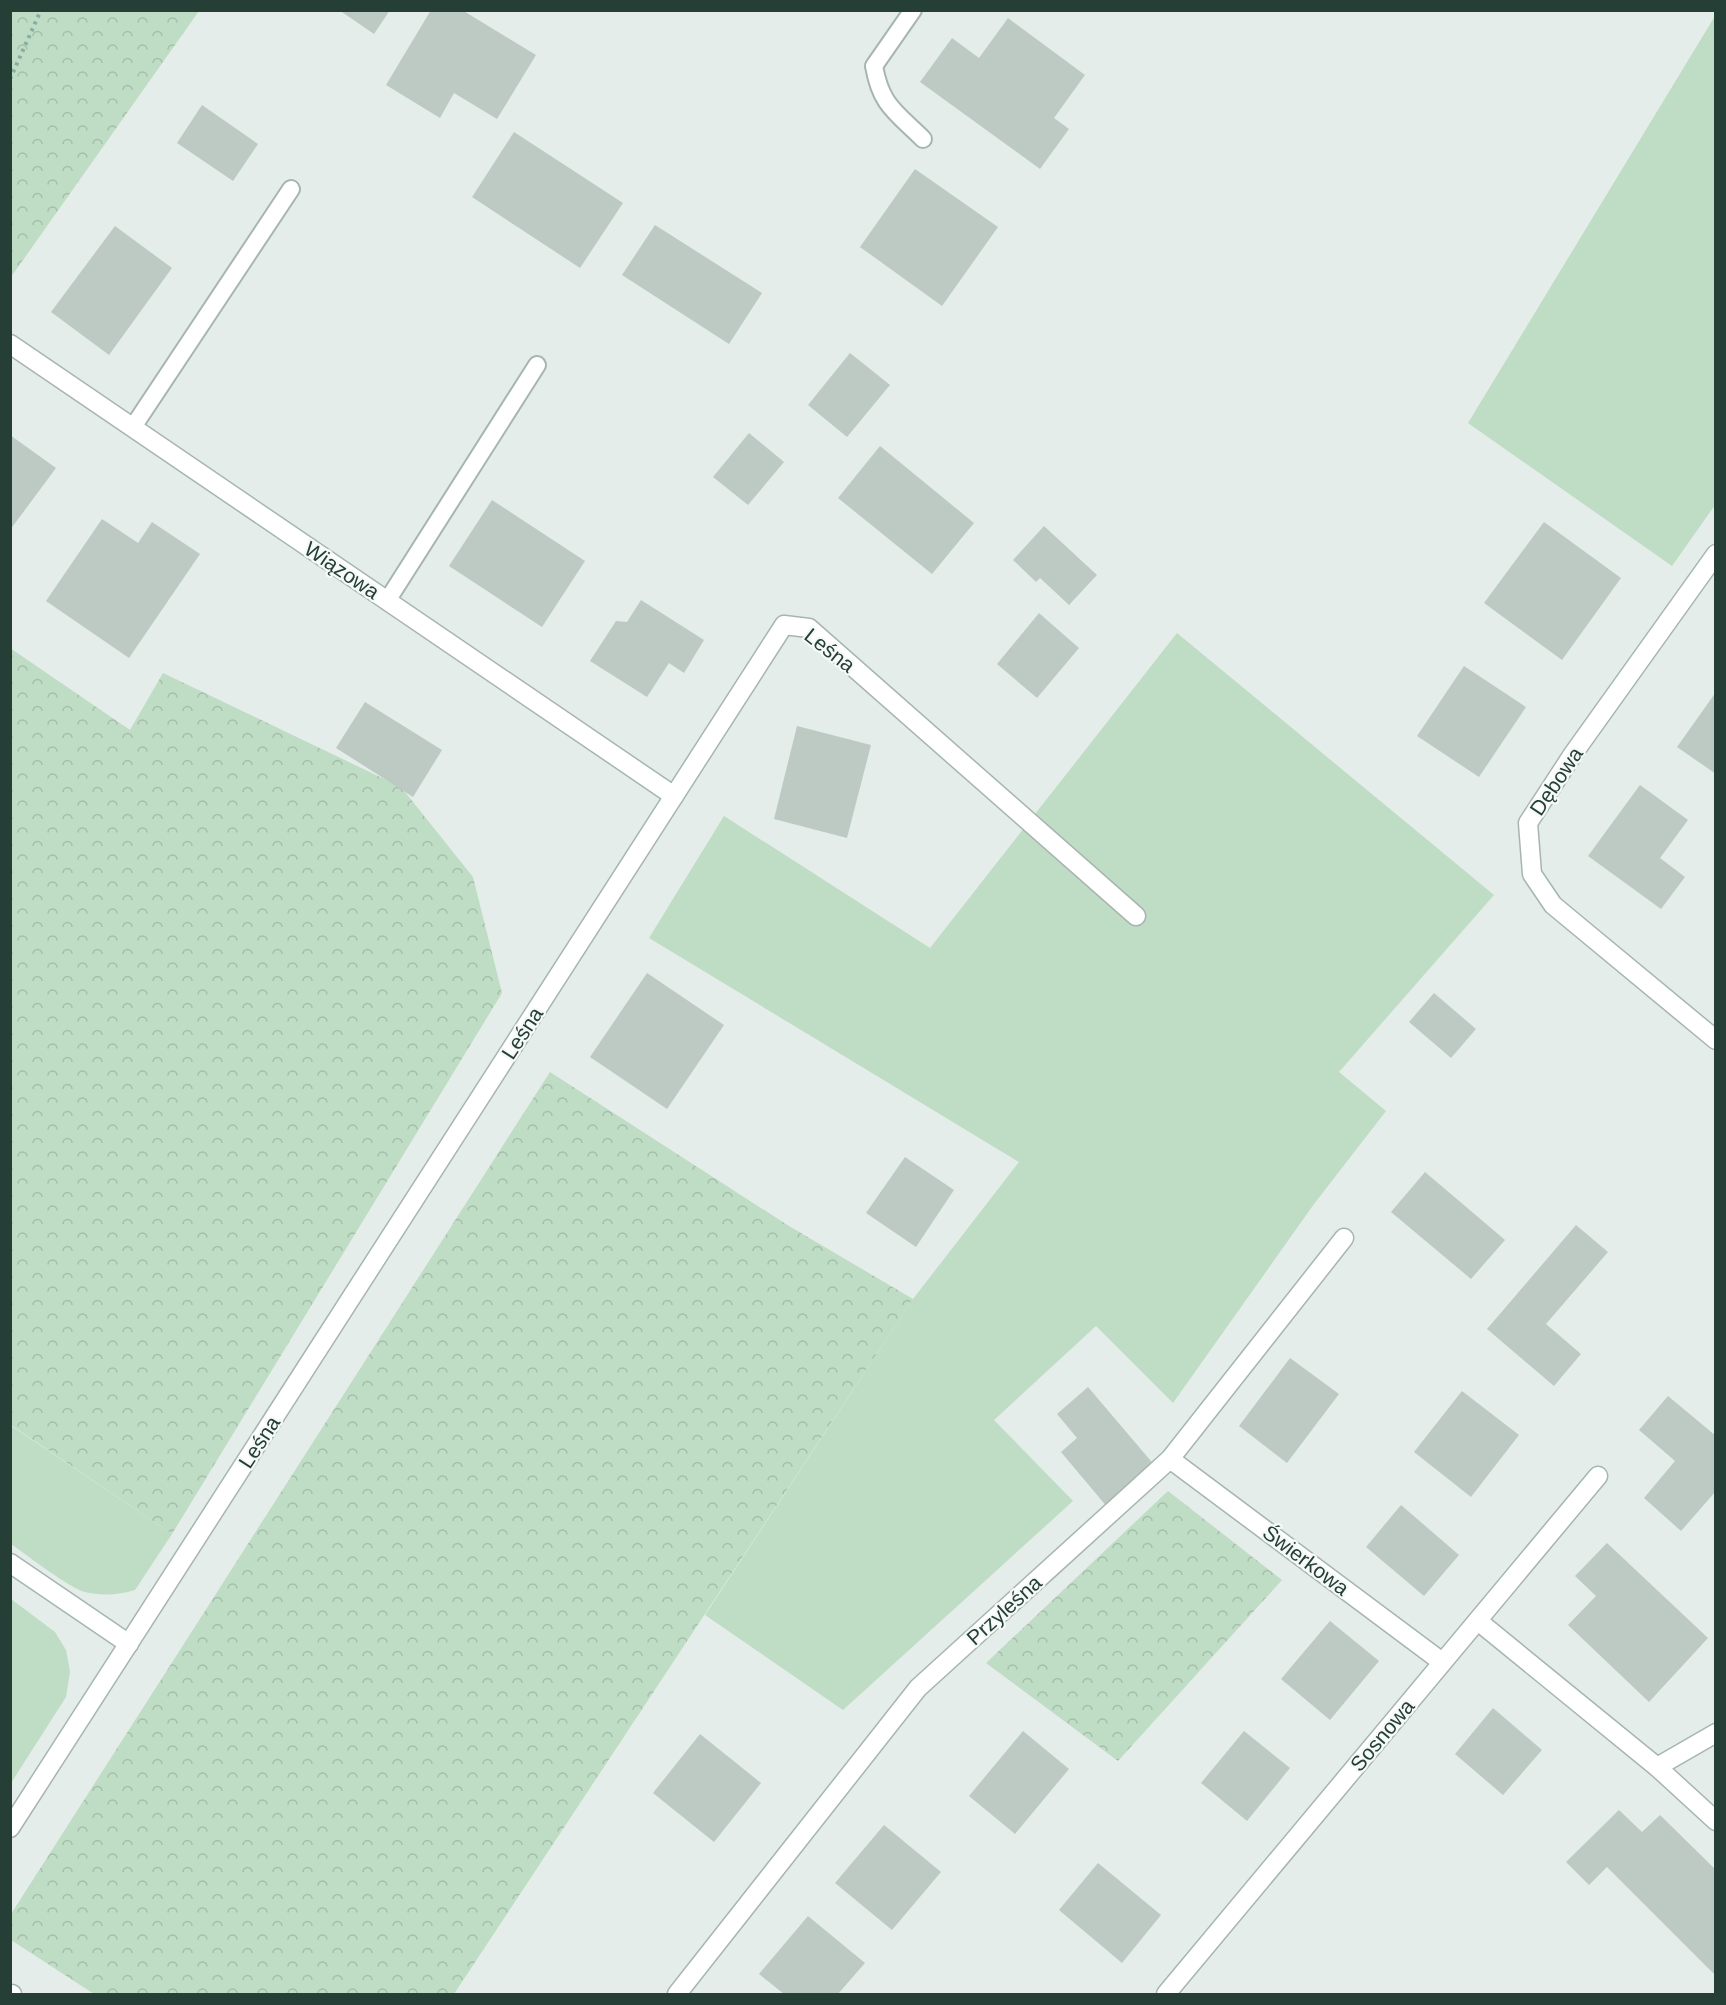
<svg xmlns="http://www.w3.org/2000/svg" width="1726" height="2005" viewBox="0 0 1726 2005" font-family="Arial,sans-serif">
<style>
.green{fill:#bfdcc5}
.forest{fill:url(#forest-crowns)}
.building{fill:#bdcac4}
.lines{fill:none;stroke-linecap:round;stroke-linejoin:round}
.lane-casing{stroke:#a7b5b0;stroke-width:20}
.street-casing{stroke:#a7b5b0;stroke-width:21}
.secondary-casing{stroke:#a3b8b0;stroke-width:21}
.path{stroke:#87aea0;stroke-width:4;stroke-dasharray:3 4.5;stroke-linecap:butt}
.lane{stroke:#fff;stroke-width:16}
.street{stroke:#fff;stroke-width:18}
.secondary{stroke:#fff;stroke-width:18}
.labels{text-anchor:middle;dominant-baseline:central;stroke-width:4.5;stroke-linejoin:round;paint-order:stroke}
.street-label{font-size:21px;fill:#253e36;stroke:#f5f9f7}
</style>
<defs>
<pattern id="forest-crowns" width="20" height="18" patternUnits="userSpaceOnUse" patternTransform="scale(1.5)"><rect width="20" height="18" fill="#bfdcc5"/><path d="M2 6a3 3 0 1 1 6 0M12 15a3 3 0 1 1 6 0" fill="none" stroke="#a4beaa"/></pattern>
</defs>
<rect width="100%" height="100%" fill="#e4ede9"/>
<g class="green">
<polygon points="1715,16 1715,505 1672,566 1468,423"/>
<polygon points="1177,633 1494,895 1339,1072 1386,1111 1314,1204 1173,1403 1096,1326 994,1420 1073,1501 843,1710 705,1615 913,1299 1019,1162 649,938 724,816 930,948"/>
<path d="M 10,1425 L 172,1534 L 135,1590 C 119,1595 101,1596 85,1592 C 69,1588 27,1555 11,1544 Z"/>
<polygon points="11,1599 55,1632 66,1650 70,1672 66,1697 11,1783"/>
</g>
<g class="forest">
<polygon points="11,10 199,11 11,277 10,11"/>
<polygon points="10,648 130,730 163,673 401,787 473,877 502,993 172,1534 11,1425"/>
<polygon points="550,1072 789,1226 913,1299 454,1994 94,1994 11,1940 11,1914"/>
<polygon points="1168,1491 1282,1580 1118,1761 986,1663"/>
</g>
<g class="building">
<polygon points="339,10 390,10 374,34"/>
<polygon points="431,10 462,10 536,55 497,119 454,93 440,118 386,85"/>
<polygon points="1008,18 1085,75 1054,118 1069,129 1040,169 920,82 952,38 979,58"/>
<polygon points="202,105 258,144 233,181 177,143"/>
<polygon points="514,132 623,203 580,268 472,197"/>
<polygon points="915,169 998,227 942,306 860,247"/>
<polygon points="655,225 762,293 729,344 622,275"/>
<polygon points="115,226 172,268 109,355 51,312"/>
<polygon points="850,353 890,385 847,437 808,405"/>
<polygon points="749,433 784,462 748,505 713,477"/>
<polygon points="10,435 56,468 10,530"/>
<polygon points="880,446 974,523 932,574 838,498"/>
<polygon points="492,500 585,561 542,627 449,566"/>
<polygon points="102,519 138,543 152,522 200,554 129,658 46,601"/>
<polygon points="1544,522 1621,578 1562,660 1484,603"/>
<polygon points="1044,526 1097,575 1069,605 1040,578 1036,582 1013,560"/>
<polygon points="641,600 704,640 684,673 669,663 647,697 590,661 616,621 627,622"/>
<polygon points="1039,613 1079,648 1037,698 997,664"/>
<polygon points="1464,666 1526,707 1479,777 1417,736"/>
<polygon points="1716,692 1716,774 1677,747"/>
<polygon points="365,702 442,750 413,797 336,748"/>
<polygon points="797,726 871,745 847,838 774,819"/>
<polygon points="1640,785 1688,820 1660,858 1685,877 1661,909 1588,856"/>
<polygon points="647,973 724,1025 667,1109 590,1057"/>
<polygon points="1434,993 1476,1029 1451,1058 1409,1022"/>
<polygon points="905,1157 954,1190 916,1247 866,1213"/>
<polygon points="1425,1172 1505,1240 1471,1279 1391,1212"/>
<polygon points="1576,1225 1608,1252 1546,1324 1581,1354 1554,1386 1487,1329"/>
<polygon points="1290,1358 1339,1394 1287,1463 1239,1426"/>
<polygon points="1088,1387 1156,1467 1108,1508 1061,1452 1077,1438 1057,1414"/>
<polygon points="1462,1391 1519,1435 1471,1497 1414,1452"/>
<polygon points="1668,1396 1716,1436 1716,1491 1681,1531 1644,1498 1675,1461 1639,1430"/>
<polygon points="1401,1505 1459,1555 1424,1596 1366,1547"/>
<polygon points="1607,1543 1708,1638 1649,1702 1568,1625 1596,1596 1575,1576"/>
<polygon points="1330,1621 1379,1661 1330,1720 1281,1679"/>
<polygon points="1493,1708 1542,1750 1503,1795 1455,1754"/>
<polygon points="1023,1731 1069,1769 1015,1834 969,1796"/>
<polygon points="1244,1731 1290,1768 1247,1821 1201,1783"/>
<polygon points="700,1734 761,1783 714,1842 653,1793"/>
<polygon points="1619,1810 1642,1832 1660,1815 1716,1870 1716,1976 1607,1867 1589,1885 1566,1862"/>
<polygon points="884,1825 941,1872 892,1930 835,1883"/>
<polygon points="1098,1863 1161,1915 1122,1963 1059,1910"/>
<polygon points="808,1916 865,1963 838,1994 784,1994 759,1974"/>
</g>
<g class="lines">
<g class="lane-casing">
<g id="lane">
<path d="M 913,10 L 874,66 C 881,106 896,112 923,139"/>
<polyline points="133,427 291,189"/>
<polyline points="387,601 537,365"/>
</g>
</g>
<g class="street-casing">
<g id="street">
<polyline points="10,344 674,796"/>
<polyline points="1716,554 1573,754 1528,823 1532,874 1553,905 1716,1040"/>
<polyline points="1170,1459 1442,1662"/>
<polyline points="10,1563 129,1644"/>
<polyline points="1478,1621 1657,1767 1716,1821"/>
<polyline points="1657,1767 1716,1733"/>
<polyline points="10,1828 784,625 809,628 1136,916"/>
<polyline points="677,1994 918,1688 1170,1459 1344,1238"/>
<polyline points="1166,1994 1598,1476"/>
</g>
</g>
<g class="secondary-casing">
<polyline id="secondary" points="10,1994 12,1994"/>
</g>
<polyline class="path" points="10,79 41,10"/>
<use href="#lane" class="lane"/>
<use href="#street" class="street"/>
<use href="#secondary" class="secondary"/>
</g>
<g class="labels">
<g class="street-label">
<text transform="translate(342 570) rotate(34)">Wiązowa</text>
<text transform="translate(830 650) rotate(38)">Leśna</text>
<text transform="translate(1556 781) rotate(-56)">Dębowa</text>
<text transform="translate(522 1033) rotate(-57)">Leśna</text>
<text transform="translate(259 1442) rotate(-57)">Leśna</text>
<text transform="translate(1306 1560) rotate(37)">Świerkowa</text>
<text transform="translate(1004 1610) rotate(-42)">Przyleśna</text>
<text transform="translate(1382 1735) rotate(-50)">Sosnowa</text>
</g>
</g>
<rect width="1726" height="2005" fill="none" stroke="#253e36" stroke-width="24"/>
</svg>
